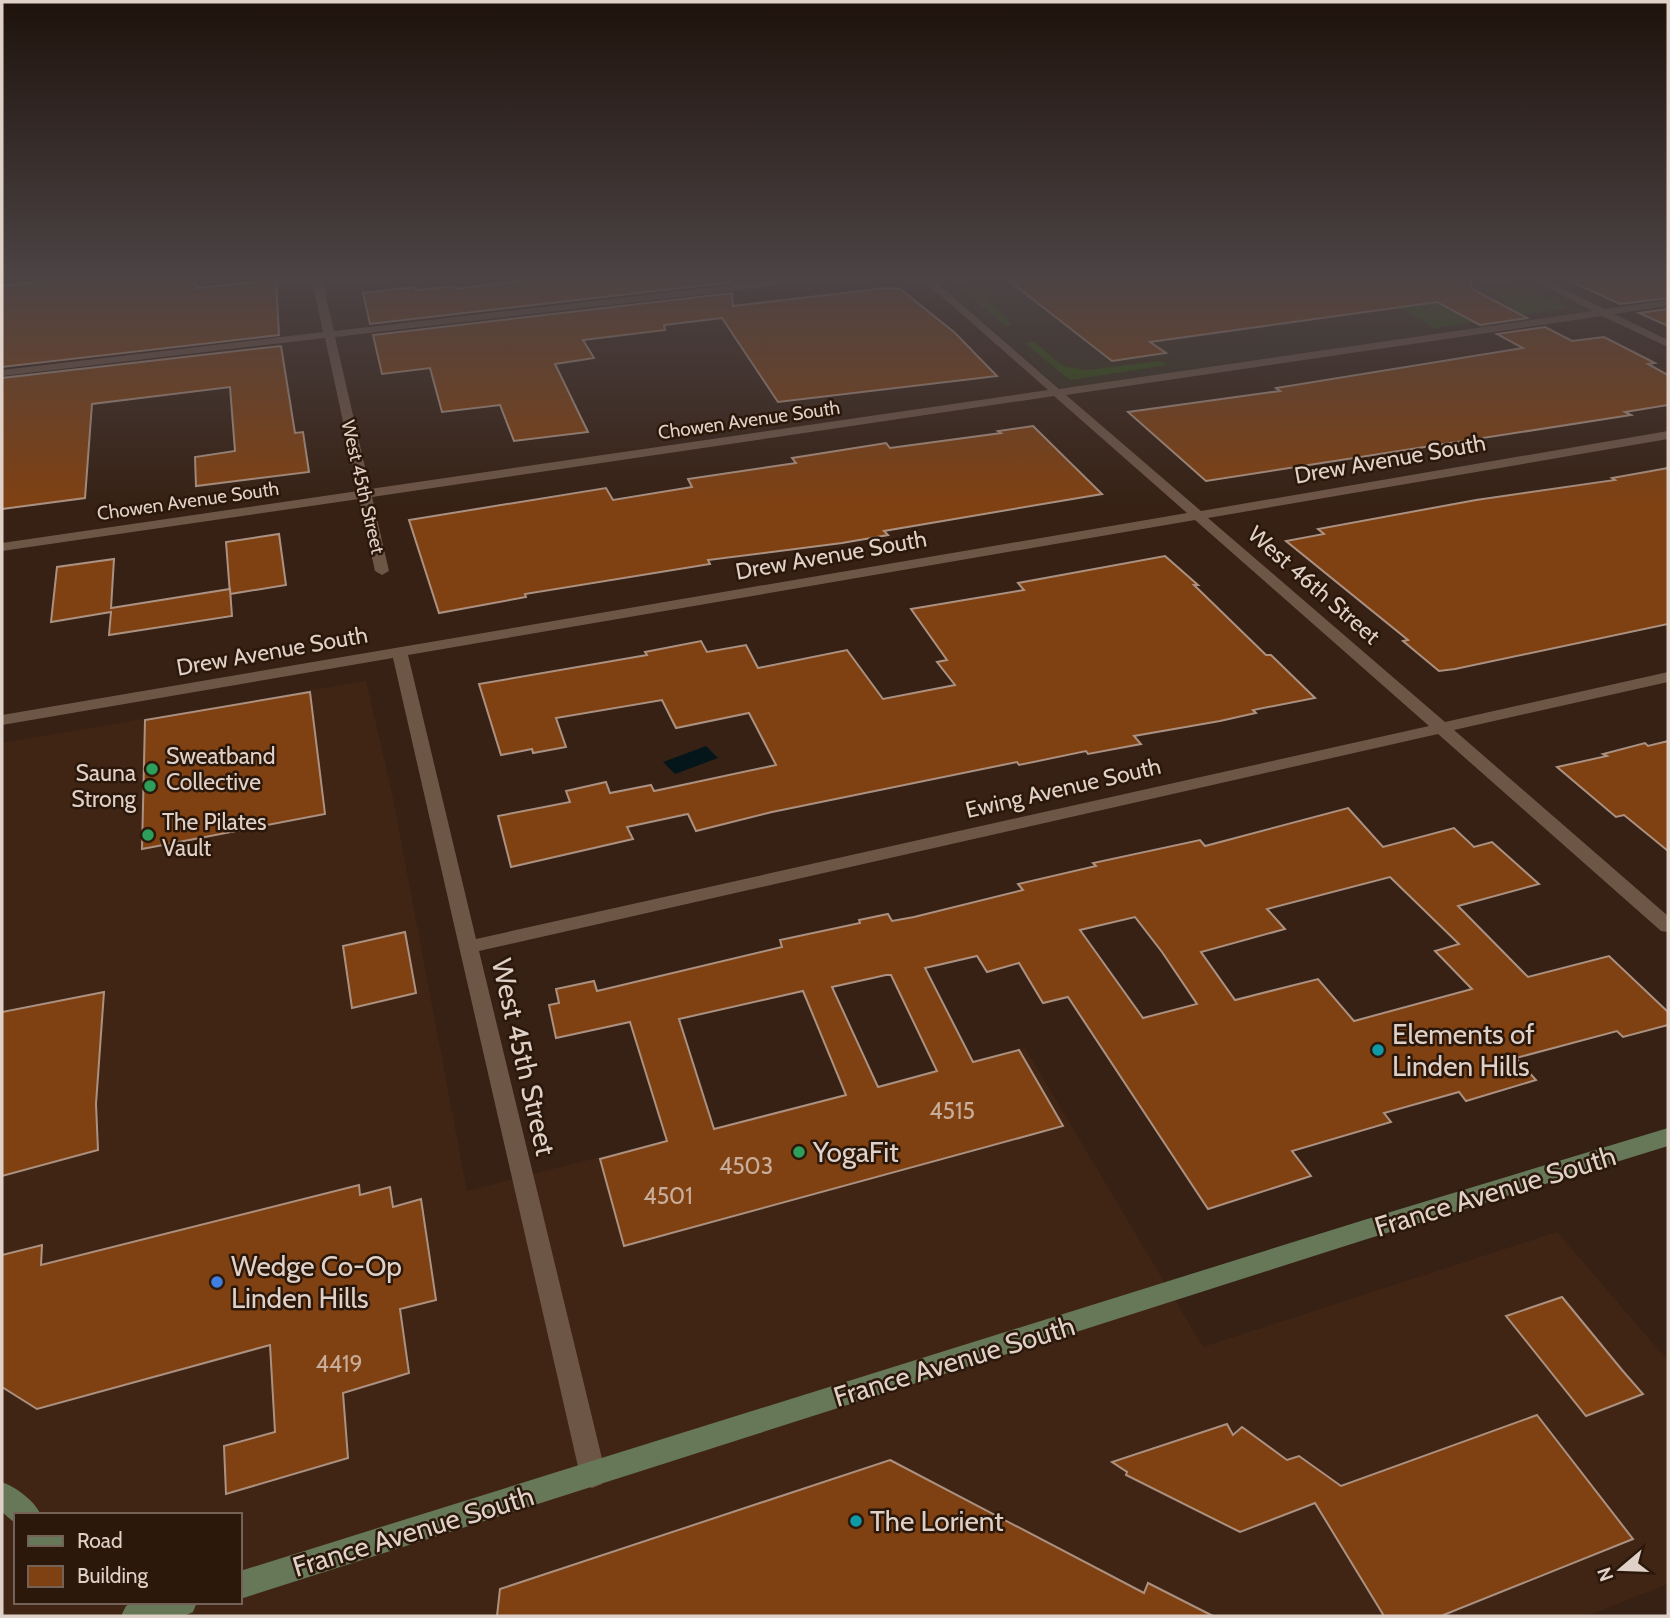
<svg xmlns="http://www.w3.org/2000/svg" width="1670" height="1618" viewBox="0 0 1670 1618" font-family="Cabin,sans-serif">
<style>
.built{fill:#402514;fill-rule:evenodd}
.education{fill:#352d1d}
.green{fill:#2e4e10}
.water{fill:#05161b}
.building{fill:#804112;stroke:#ab9181;stroke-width:2;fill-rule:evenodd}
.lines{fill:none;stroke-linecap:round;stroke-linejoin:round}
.street{fill:#6e5647;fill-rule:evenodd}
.secondary{fill:#667857;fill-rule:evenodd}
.leisure-dot{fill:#2e9e5b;stroke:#2c180b;stroke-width:2.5}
.culture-dot{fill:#0f9aa8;stroke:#2c180b;stroke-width:2.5}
.shop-dot{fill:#3f7fe0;stroke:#2c180b;stroke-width:2.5}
.labels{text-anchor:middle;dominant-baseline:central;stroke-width:5;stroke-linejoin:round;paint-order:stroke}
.far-street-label{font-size:19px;fill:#dfd1c8;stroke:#2c180b}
.street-label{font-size:23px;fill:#dfd1c8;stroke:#2c180b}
.poi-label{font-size:23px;fill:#dfd1c8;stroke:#2c180b;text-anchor:start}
.near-number-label{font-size:23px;fill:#c7ad9a}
.near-poi-label{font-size:28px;fill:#dfd1c8;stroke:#2c180b;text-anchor:start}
.near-street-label{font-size:28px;fill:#dfd1c8;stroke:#2c180b}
</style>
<rect width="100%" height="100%" fill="#362114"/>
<path class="built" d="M 366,681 L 392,793 L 467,1191 L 1025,1048 L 1203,1347 L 1557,1232 L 1668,1361 L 1668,1584 L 1587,1616 L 2,1616 L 2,743 ZM 16,1515 L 240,1515 L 240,1602 L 16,1602 Z"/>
<polygon class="education" points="936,280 1528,280 1590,311 1060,389"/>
<g class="green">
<polygon points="951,280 970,280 1012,325 1005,326"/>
<polygon points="1479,280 1509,280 1568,308 1510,317 1514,309"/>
<polygon points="1437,302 1487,320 1434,328 1398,307"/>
<polygon points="1034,342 1063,366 1086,370 1161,361 1168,365 1070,380 1025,343"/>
</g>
<polygon class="water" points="706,746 718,758 675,774 663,762"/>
<g class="building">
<polygon points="50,280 195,280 196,288 276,280 279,335 2,367 2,286"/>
<polygon points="527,280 732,280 732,282 370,324 363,293 414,287 416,290 454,286 455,289"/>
<polygon points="1008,280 1471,280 1472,289 1527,318 1480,325 1437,302 1150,342 1166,353 1112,361"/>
<polygon points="1568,280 1668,280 1668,298 1620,304"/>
<polygon points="887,288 900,289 954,332 997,376 778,402 722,318 664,325 665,330 583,340 594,358 555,364 588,432 514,441 500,405 442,412 430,368 382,374 373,335 732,293 733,306"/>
<polygon points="1668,309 1668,326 1639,313"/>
<polygon points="1545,327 1572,341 1604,337 1655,363 1648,364 1668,375 1668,405 1625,412 1631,415 1206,481 1128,412 1280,391 1276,388 1523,348 1497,334"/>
<polygon points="281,346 295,433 303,432 309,472 196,486 195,457 235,451 230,387 92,404 85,498 2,509 2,378"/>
<polygon points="1033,426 1102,494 884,531 888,535 842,543 708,560 710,564 525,594 526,597 439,613 409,520 606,488 613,500 692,487 688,479 796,463 792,458 886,443 890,448 1001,433 998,431"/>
<polygon points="1668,468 1668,624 1455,669 1439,671 1403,641 1408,640 1286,541 1324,534 1318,529 1476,500 1615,480 1612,478"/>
<polygon points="279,534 286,585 230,594 226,542"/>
<polygon points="1165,556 1198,585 1194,585 1266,655 1271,655 1315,698 1253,710 1256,713 1220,721 1134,736 1141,744 1088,754 1086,751 1019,765 1017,762 772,812 696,831 688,814 627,827 633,839 511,867 498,816 570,802 566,791 606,782 610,793 651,785 654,791 776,765 749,713 676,728 662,700 556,718 566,747 533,753 532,749 501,755 479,684 647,655 645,652 701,641 707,652 746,645 758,668 847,650 883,699 955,685 937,662 947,660 911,609 1024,590 1018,583"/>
<polygon points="114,559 111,608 230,589 232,616 109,635 111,612 51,622 57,567"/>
<polygon points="310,692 325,814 142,849 145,720"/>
<polygon points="1668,741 1668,851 1624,815 1616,817 1557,767 1607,756 1603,754 1645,743 1648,746"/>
<path d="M 1348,808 L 1383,847 L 1454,828 L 1474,847 L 1492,842 L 1539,884 L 1458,906 L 1528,977 L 1609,956 L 1668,1012 L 1668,1025 L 1623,1037 L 1617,1031 L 1516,1058 L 1536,1080 L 1466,1101 L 1459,1092 L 1384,1113 L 1391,1122 L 1292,1151 L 1311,1176 L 1208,1209 L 1068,997 L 1043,1003 L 1019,963 L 987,972 L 977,956 L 925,968 L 973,1062 L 1019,1050 L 1063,1126 L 624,1246 L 600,1159 L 667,1141 L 630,1022 L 556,1038 L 549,1005 L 559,1003 L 556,989 L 594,981 L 597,991 L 782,947 L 780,940 L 860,923 L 859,920 L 888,914 L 892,921 L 914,917 L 1023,890 L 1018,884 L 1096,866 L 1093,863 L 1200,840 L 1205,846 ZM 1390,877 L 1459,944 L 1435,951 L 1472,989 L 1354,1021 L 1318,979 L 1235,1000 L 1201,952 L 1285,929 L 1267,909 ZM 1135,917 L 1162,952 L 1197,1004 L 1143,1018 L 1080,930 ZM 886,975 L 891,975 L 937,1071 L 878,1087 L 832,987 ZM 803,991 L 846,1095 L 714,1129 L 679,1019 Z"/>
<polygon points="405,932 416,993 352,1008 343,946"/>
<polygon points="104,992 96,1104 98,1150 2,1176 2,1012"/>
<polygon points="359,1185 360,1195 390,1187 393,1207 421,1199 436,1300 400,1309 409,1373 343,1393 348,1458 226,1494 224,1446 275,1432 270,1345 37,1409 2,1387 2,1255 42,1245 41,1265"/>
<polygon points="1562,1297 1622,1370 1643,1394 1586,1416 1506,1316"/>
<polygon points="1537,1415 1633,1539 1441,1616 1384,1616 1315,1503 1240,1532 1126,1475 1127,1472 1112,1462 1227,1424 1233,1435 1242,1427 1287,1460 1299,1456 1341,1486"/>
<polygon points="890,1460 1144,1593 1148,1583 1213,1616 497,1616 500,1589"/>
</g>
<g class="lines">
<path class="street" d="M 312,280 L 322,280 L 334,331 L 774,280 L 803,280 L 798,283 L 335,337 L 370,489 L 1048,390 L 923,280 L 934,280 L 1059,389 L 1592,311 L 1532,280 L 1545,280 L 1605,309 L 1668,300 L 1668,306 L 1614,314 L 1668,340 L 1668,347 L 1602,316 L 1066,395 L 1201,511 L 1668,431 L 1668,439 L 1208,518 L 1445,722 L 1668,672 L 1668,682 L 1454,730 L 1668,916 L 1668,932 L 1661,931 L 1438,734 L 479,951 L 606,1475 L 602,1484 L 592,1488 L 582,1484 L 393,658 L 2,725 L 2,715 L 1187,513 L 1054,396 L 372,497 L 389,571 L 382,575 L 375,571 L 359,499 L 2,551 L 2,543 L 358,491 L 325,338 L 2,376 L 2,370 L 323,332 ZM 1195,520 L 1429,726 L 476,939 L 408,655 Z"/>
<g class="secondary">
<polygon points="1668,1128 1668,1146 1364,1240 240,1599 240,1571 1364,1220"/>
<path d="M 2,1482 C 17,1488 34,1500 41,1515 L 16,1515 L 16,1524 L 2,1512 Z"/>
<polygon points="134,1602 197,1602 193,1612 184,1616 121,1616 126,1606"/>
</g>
</g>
<linearGradient id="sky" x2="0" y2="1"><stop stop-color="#1e120b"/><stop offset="0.55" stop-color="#4c4345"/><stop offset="1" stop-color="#4c4345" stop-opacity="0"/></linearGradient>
<rect width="1670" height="506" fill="url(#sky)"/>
<g class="leisure-dot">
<circle cx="152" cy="769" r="7"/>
<circle cx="150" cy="786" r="7"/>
<circle cx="148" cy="835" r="7"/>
<circle cx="799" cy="1152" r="7"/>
</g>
<g class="culture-dot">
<circle cx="1378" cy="1050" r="7"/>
<circle cx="856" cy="1521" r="7"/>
</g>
<circle class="shop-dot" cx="217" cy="1282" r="7"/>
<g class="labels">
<g class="far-street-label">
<text transform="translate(749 420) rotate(-8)">Chowen Avenue South</text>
<text transform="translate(363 487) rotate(77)">West 45th Street</text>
<text transform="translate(188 501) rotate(-8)">Chowen Avenue South</text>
</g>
<g class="street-label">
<text transform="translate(1390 459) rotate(-10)">Drew Avenue South</text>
<text transform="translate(831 555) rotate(-10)">Drew Avenue South</text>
<text transform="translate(1314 585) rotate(41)">West 46th Street</text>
<text transform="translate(272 651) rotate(-10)">Drew Avenue South</text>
<text transform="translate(1063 788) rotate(-13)">Ewing Avenue South</text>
</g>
<g class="poi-label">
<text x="166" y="756">Sweatband<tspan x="166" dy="26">Collective</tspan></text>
<text x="136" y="773" text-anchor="end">Sauna<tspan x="136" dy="26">Strong</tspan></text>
<text x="162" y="822">The Pilates<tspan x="162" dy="26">Vault</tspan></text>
</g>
<g class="near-number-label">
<text x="952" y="1111">4515</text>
<text x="746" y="1166">4503</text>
<text x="668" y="1196">4501</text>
<text x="339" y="1364">4419</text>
</g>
<g class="near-poi-label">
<text x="1392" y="1034">Elements of<tspan x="1392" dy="32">Linden Hills</tspan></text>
<text x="813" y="1152">YogaFit</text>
<text x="231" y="1266">Wedge Co-Op<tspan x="231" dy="32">Linden Hills</tspan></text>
<text x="870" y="1521">The Lorient</text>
</g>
<g class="near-street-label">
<text transform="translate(524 1057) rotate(77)">West 45th Street</text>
<text transform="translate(1495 1191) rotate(-17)">France Avenue South</text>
<text transform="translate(954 1361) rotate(-17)">France Avenue South</text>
<text transform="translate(413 1531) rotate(-17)">France Avenue South</text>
</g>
</g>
<rect width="1670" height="1618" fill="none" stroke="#dfd1c8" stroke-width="7"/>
<rect x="14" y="1513" width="228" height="91" fill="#2c180b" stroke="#746257" stroke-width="2"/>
<rect x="28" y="1536" width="35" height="10" fill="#667857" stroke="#746257" stroke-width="2"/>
<text x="77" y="1548" font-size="21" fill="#dfd1c8">Road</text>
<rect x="28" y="1566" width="35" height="21" fill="#804112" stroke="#746257" stroke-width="2"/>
<text x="77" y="1583" font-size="21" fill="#dfd1c8">Building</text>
<g transform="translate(1621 1569) rotate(251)" stroke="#2c180b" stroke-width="5" paint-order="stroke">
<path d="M0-5L12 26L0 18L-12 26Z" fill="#dfd1c8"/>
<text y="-10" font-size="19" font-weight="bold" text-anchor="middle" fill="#dfd1c8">N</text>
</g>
</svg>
